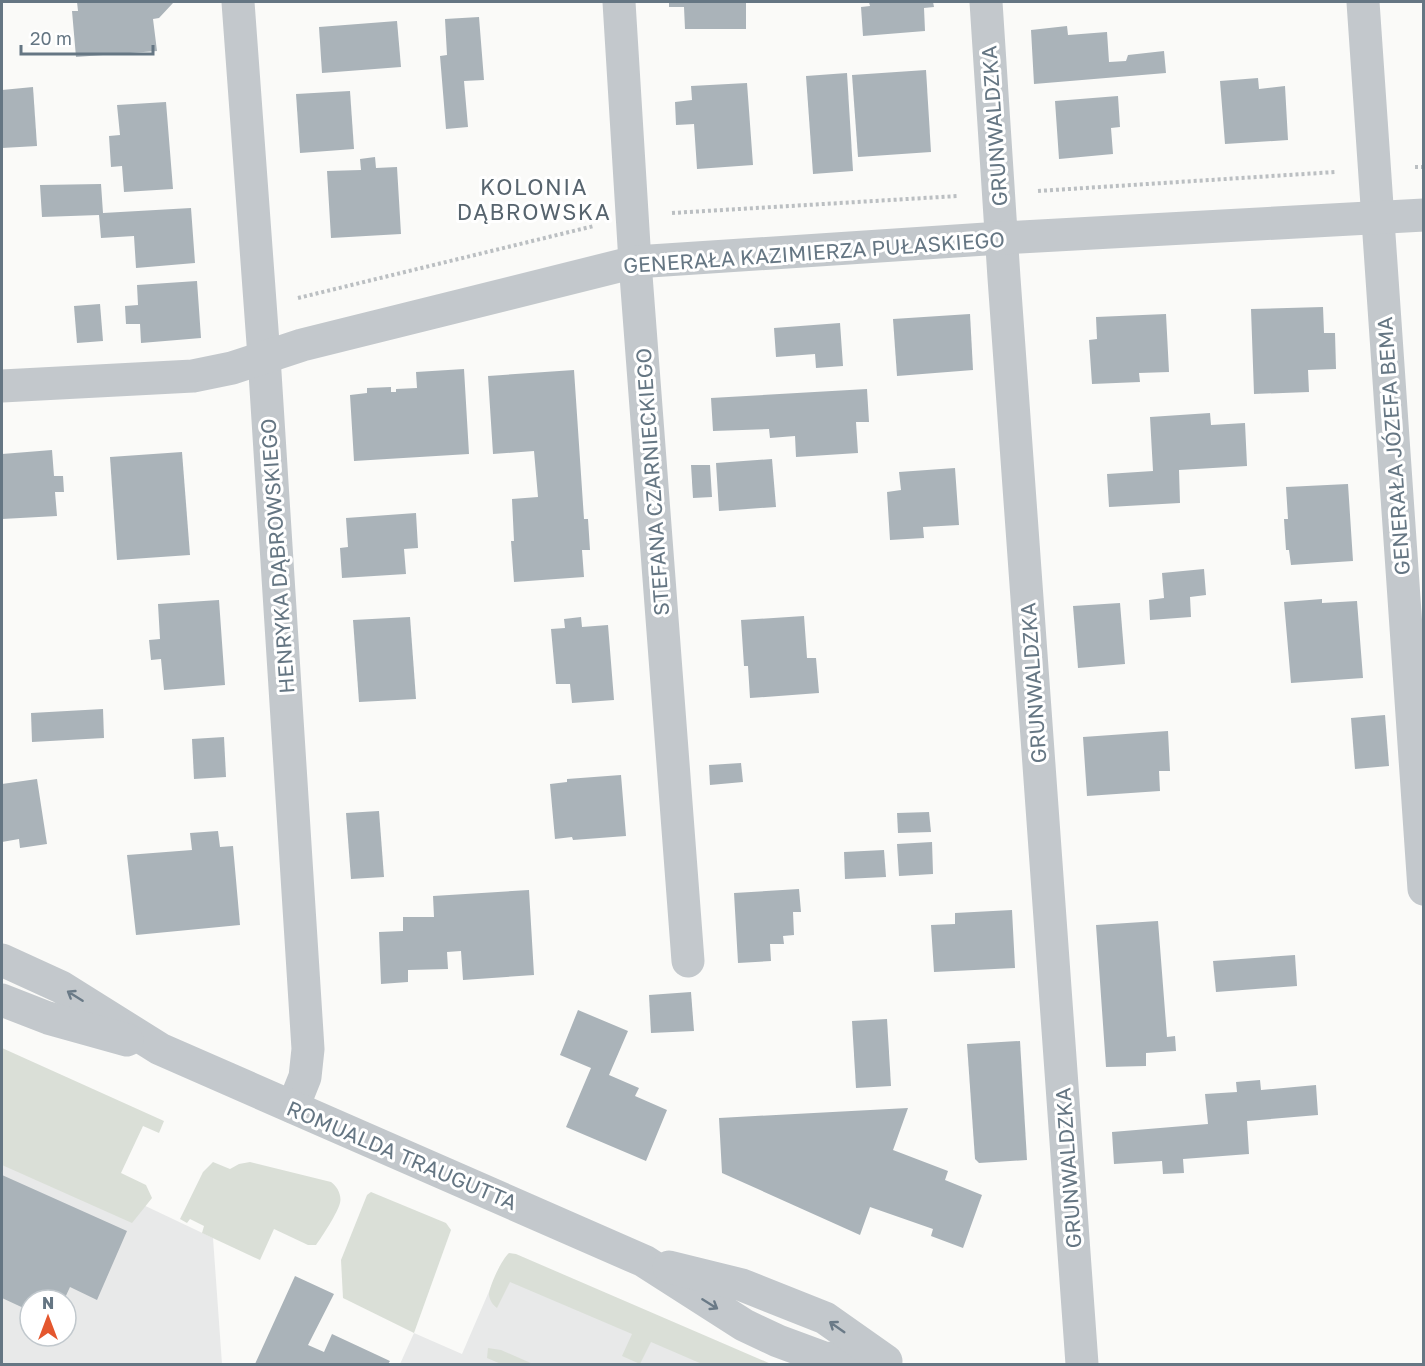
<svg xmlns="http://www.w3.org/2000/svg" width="1425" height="1366" viewBox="0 0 1425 1366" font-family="'Golos Text',sans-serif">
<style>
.built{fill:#e8e9e9;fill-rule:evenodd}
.green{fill:#dadfd7}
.building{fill:#aab3b9}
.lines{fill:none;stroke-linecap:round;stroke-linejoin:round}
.path{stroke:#bbbfc2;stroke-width:4;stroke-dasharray:3 3;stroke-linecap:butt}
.minor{stroke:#c3c8cc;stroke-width:33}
.tertiary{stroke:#c3c8cc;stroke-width:33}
.oneway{stroke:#6a7a87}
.labels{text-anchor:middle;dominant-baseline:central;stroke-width:6;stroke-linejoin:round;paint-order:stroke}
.street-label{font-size:21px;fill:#657683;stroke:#fff}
.neighbourhood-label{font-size:22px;letter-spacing:1.5px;fill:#57646e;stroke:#fff}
</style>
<rect width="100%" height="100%" fill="#fafaf8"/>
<g class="built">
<path d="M 2,1138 L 213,1238 L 222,1364 L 2,1364 ZM 30,1300 L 66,1300 L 66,1336 L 30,1336 Z"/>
<polygon points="500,1266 724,1364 400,1364 414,1333 462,1354"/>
</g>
<g class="green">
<polygon points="2,1048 164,1121 159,1133 143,1126 121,1173 146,1185 152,1198 132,1223 2,1165"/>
<path d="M 213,1162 L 230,1169 L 239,1164 L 250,1162 L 331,1182 C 337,1186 342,1195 340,1203 C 338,1212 322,1237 316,1245 L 308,1245 L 274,1229 L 260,1260 L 202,1233 L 204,1226 L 190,1219 L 187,1223 L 180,1219 L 203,1172 Z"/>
<polygon points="371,1192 446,1223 451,1230 414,1333 343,1298 341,1260 367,1195"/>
<path d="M 509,1253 L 516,1254 L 771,1364 L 702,1364 L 651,1342 L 640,1364 L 622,1356 L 632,1334 L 510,1282 L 497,1308 C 493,1305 490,1301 489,1295 C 489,1286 502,1259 509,1253 Z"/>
<polygon points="488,1348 501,1350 533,1364 501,1364 487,1358"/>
</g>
<g class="building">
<polygon points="77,2 171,2 173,3 159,18 153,19 157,51 76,57 72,11 78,11"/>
<polygon points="669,2 746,2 746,29 685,29 684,7 669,7"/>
<polygon points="869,2 933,2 934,7 924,8 925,31 863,36 861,7 870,6"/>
<polygon points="479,17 484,80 464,81 468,127 446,129 440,56 447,55 445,19"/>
<polygon points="397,21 401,67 322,73 319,27"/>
<polygon points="1067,26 1068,35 1107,32 1109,62 1126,61 1128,55 1164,51 1166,73 1034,84 1031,30"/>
<polygon points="926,70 931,152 858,157 852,75"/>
<polygon points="847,73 853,171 813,174 806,76"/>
<polygon points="1258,78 1259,89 1285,86 1288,140 1225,144 1220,81"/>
<polygon points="747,83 753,165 697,169 694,124 676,125 675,102 692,100 691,86"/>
<polygon points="33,87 37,146 2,148 2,90"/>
<polygon points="350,91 354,149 300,153 296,94"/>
<polygon points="1118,96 1120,127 1111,128 1113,154 1059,159 1055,101"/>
<polygon points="166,102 173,189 124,192 122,166 111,167 109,136 120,135 117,105"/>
<polygon points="375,157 376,168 397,167 401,234 331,238 327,171 361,170 360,159"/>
<polygon points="101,184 103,213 191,208 195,263 136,268 134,236 101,238 99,215 42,217 40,185"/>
<polygon points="197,281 201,338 141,343 140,324 126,324 125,306 138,305 137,285"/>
<polygon points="100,304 103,341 77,343 74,306"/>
<polygon points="1323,307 1324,333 1335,333 1336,369 1308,370 1309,392 1254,394 1251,309"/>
<polygon points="970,314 973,370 897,376 893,319"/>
<polygon points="1166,314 1169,372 1139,373 1140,382 1092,384 1089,340 1097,339 1096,317"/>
<polygon points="840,323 843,366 816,368 815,354 776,357 774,328"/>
<polygon points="464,369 469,454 354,461 350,395 367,393 367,388 391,387 391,392 396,392 396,389 417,388 416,372"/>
<polygon points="574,370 584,519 588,519 590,550 582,550 584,577 514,582 511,541 514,541 512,499 538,497 534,451 493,454 488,376"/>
<polygon points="867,389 869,422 856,422 858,453 796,457 795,436 770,438 769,429 713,431 711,398"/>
<polygon points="1210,413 1211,425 1245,423 1247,466 1179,470 1180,503 1109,507 1107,474 1153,471 1150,417"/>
<polygon points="52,450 54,476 63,476 64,492 55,492 57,516 2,519 2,454"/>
<polygon points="182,452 190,555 117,560 110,457"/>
<polygon points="772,459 776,507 719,511 716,463"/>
<polygon points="691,465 710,465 712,497 693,498"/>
<polygon points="955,468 959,525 923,527 924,538 890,540 887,492 901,490 899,472"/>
<polygon points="1348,484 1353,561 1291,565 1289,550 1286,550 1284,519 1288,519 1286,487"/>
<polygon points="416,513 418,548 404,549 406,574 342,578 340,548 348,547 346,518"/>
<polygon points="1204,569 1206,595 1190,597 1191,617 1150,620 1149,600 1164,598 1162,573"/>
<polygon points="1322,599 1322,603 1357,601 1363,678 1291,683 1284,602"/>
<polygon points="219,600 225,685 164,690 161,659 151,660 149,640 160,639 158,604"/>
<polygon points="1120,603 1125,664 1078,668 1073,606"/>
<polygon points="804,616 807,658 816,658 819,693 750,698 748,666 744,666 741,620"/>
<polygon points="410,617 416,699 359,702 353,620"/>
<polygon points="581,617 582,627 608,625 614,700 572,703 570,684 556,684 551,629 565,628 564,619"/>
<polygon points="103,709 104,738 32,742 31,713"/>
<polygon points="1385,715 1389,766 1355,769 1351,718"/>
<polygon points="1168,731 1170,771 1159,771 1160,791 1087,796 1083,737"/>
<polygon points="224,737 226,777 194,779 192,739"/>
<polygon points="741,763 743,782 710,785 709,765"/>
<polygon points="621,775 626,836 573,840 572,837 555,839 550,784 567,782 567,779"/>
<polygon points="37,779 47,844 20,848 19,839 2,842 2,784"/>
<polygon points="379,811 384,877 351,879 346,813"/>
<polygon points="929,812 931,832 898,833 897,813"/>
<polygon points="218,831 220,847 233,846 240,925 136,935 127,855 192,850 190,833"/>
<polygon points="932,842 933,874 899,876 897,844"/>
<polygon points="884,850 886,877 845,879 844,852"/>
<polygon points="799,889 801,912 793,912 794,935 783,936 784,944 770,944 771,961 738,963 734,893"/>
<polygon points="529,890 534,975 463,980 461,951 447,952 448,969 408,970 408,982 381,984 379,932 403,931 403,917 434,917 433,896"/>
<polygon points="1012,910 1015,968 934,972 931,925 955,924 955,913"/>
<polygon points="1158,921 1167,1037 1175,1036 1176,1051 1146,1053 1146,1066 1106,1067 1096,925"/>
<polygon points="1295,955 1297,986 1216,992 1213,961"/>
<polygon points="691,992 694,1031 651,1033 649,995"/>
<polygon points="578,1010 628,1031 609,1075 639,1088 635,1096 667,1110 646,1161 566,1127 591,1068 560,1055"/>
<polygon points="887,1019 891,1086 856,1088 852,1021"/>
<polygon points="1020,1041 1027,1160 979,1163 975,1159 967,1044"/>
<polygon points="1260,1080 1261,1090 1316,1085 1318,1115 1247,1121 1249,1154 1183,1159 1184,1173 1163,1174 1162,1161 1114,1164 1112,1132 1208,1124 1205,1094 1237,1092 1236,1082"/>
<polygon points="908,1108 893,1150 948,1171 945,1180 982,1195 963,1248 931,1236 933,1229 870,1207 860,1235 722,1173 719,1118"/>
<polygon points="2,1175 127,1231 97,1300 70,1287 64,1300 30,1300 30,1311 2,1298"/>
<polygon points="295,1276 334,1294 308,1345 324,1352 332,1334 390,1361 388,1364 255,1364"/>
</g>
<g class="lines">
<g class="path">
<polyline points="1415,167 1424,167"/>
<polyline points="1038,191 1335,172"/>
<polyline points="672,213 958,196"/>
<polyline points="298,298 594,226"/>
</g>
<g class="minor">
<polyline points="238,2 264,357 308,1049 305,1077 293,1107"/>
<polyline points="619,2 635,262 688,961"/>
<polyline points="986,2 1004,278 1082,1364"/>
<polyline points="1363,2 1424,889"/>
<polyline points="2,386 193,376 232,368 302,345 635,262 1001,238 1424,215"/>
</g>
<g class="tertiary">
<polyline points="2,960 61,987 160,1049 644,1261 744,1325 778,1341 824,1358 884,1361"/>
<polyline points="2,1000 48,1018 127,1040"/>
<polyline points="669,1267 742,1285 825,1318 886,1361"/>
</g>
</g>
<defs><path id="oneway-shaft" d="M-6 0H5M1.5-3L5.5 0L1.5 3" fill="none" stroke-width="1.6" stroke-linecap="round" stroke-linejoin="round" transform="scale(1.5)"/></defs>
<g class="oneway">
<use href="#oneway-shaft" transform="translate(75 996) rotate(-148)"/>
<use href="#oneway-shaft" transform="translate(710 1304) rotate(32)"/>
<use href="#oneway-shaft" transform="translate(837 1327) rotate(-145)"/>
</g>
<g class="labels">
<g class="street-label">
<text transform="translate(994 126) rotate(-94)">GRUNWALDZKA</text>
<text transform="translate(814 252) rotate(-4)">GENERAŁA KAZIMIERZA PUŁASKIEGO</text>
<text transform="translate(1393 446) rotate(-94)">GENERAŁA JÓZEFA BEMA</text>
<text transform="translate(652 482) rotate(-94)">STEFANA CZARNIECKIEGO</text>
<text transform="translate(277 556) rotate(-94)">HENRYKA DĄBROWSKIEGO</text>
<text transform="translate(1033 683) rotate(-94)">GRUNWALDZKA</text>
<text transform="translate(402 1155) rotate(23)">ROMUALDA TRAUGUTTA</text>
<text transform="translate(1068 1168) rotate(-94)">GRUNWALDZKA</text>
</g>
<g class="neighbourhood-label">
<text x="534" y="186">KOLONIA<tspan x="534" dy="25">DĄBROWSKA</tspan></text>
</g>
</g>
<rect width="1425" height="1366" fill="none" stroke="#657683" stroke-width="6"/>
<g transform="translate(48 1318)"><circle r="28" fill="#ffffff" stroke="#c1c8cd" stroke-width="1.5"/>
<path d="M0-4.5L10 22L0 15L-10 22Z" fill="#e4572e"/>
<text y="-9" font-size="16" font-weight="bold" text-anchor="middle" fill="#657683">N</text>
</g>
<path d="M21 45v9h132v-9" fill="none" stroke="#657683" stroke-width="3"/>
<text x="30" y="45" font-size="18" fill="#657683" stroke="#ffffff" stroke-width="4.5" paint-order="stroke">20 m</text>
</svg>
